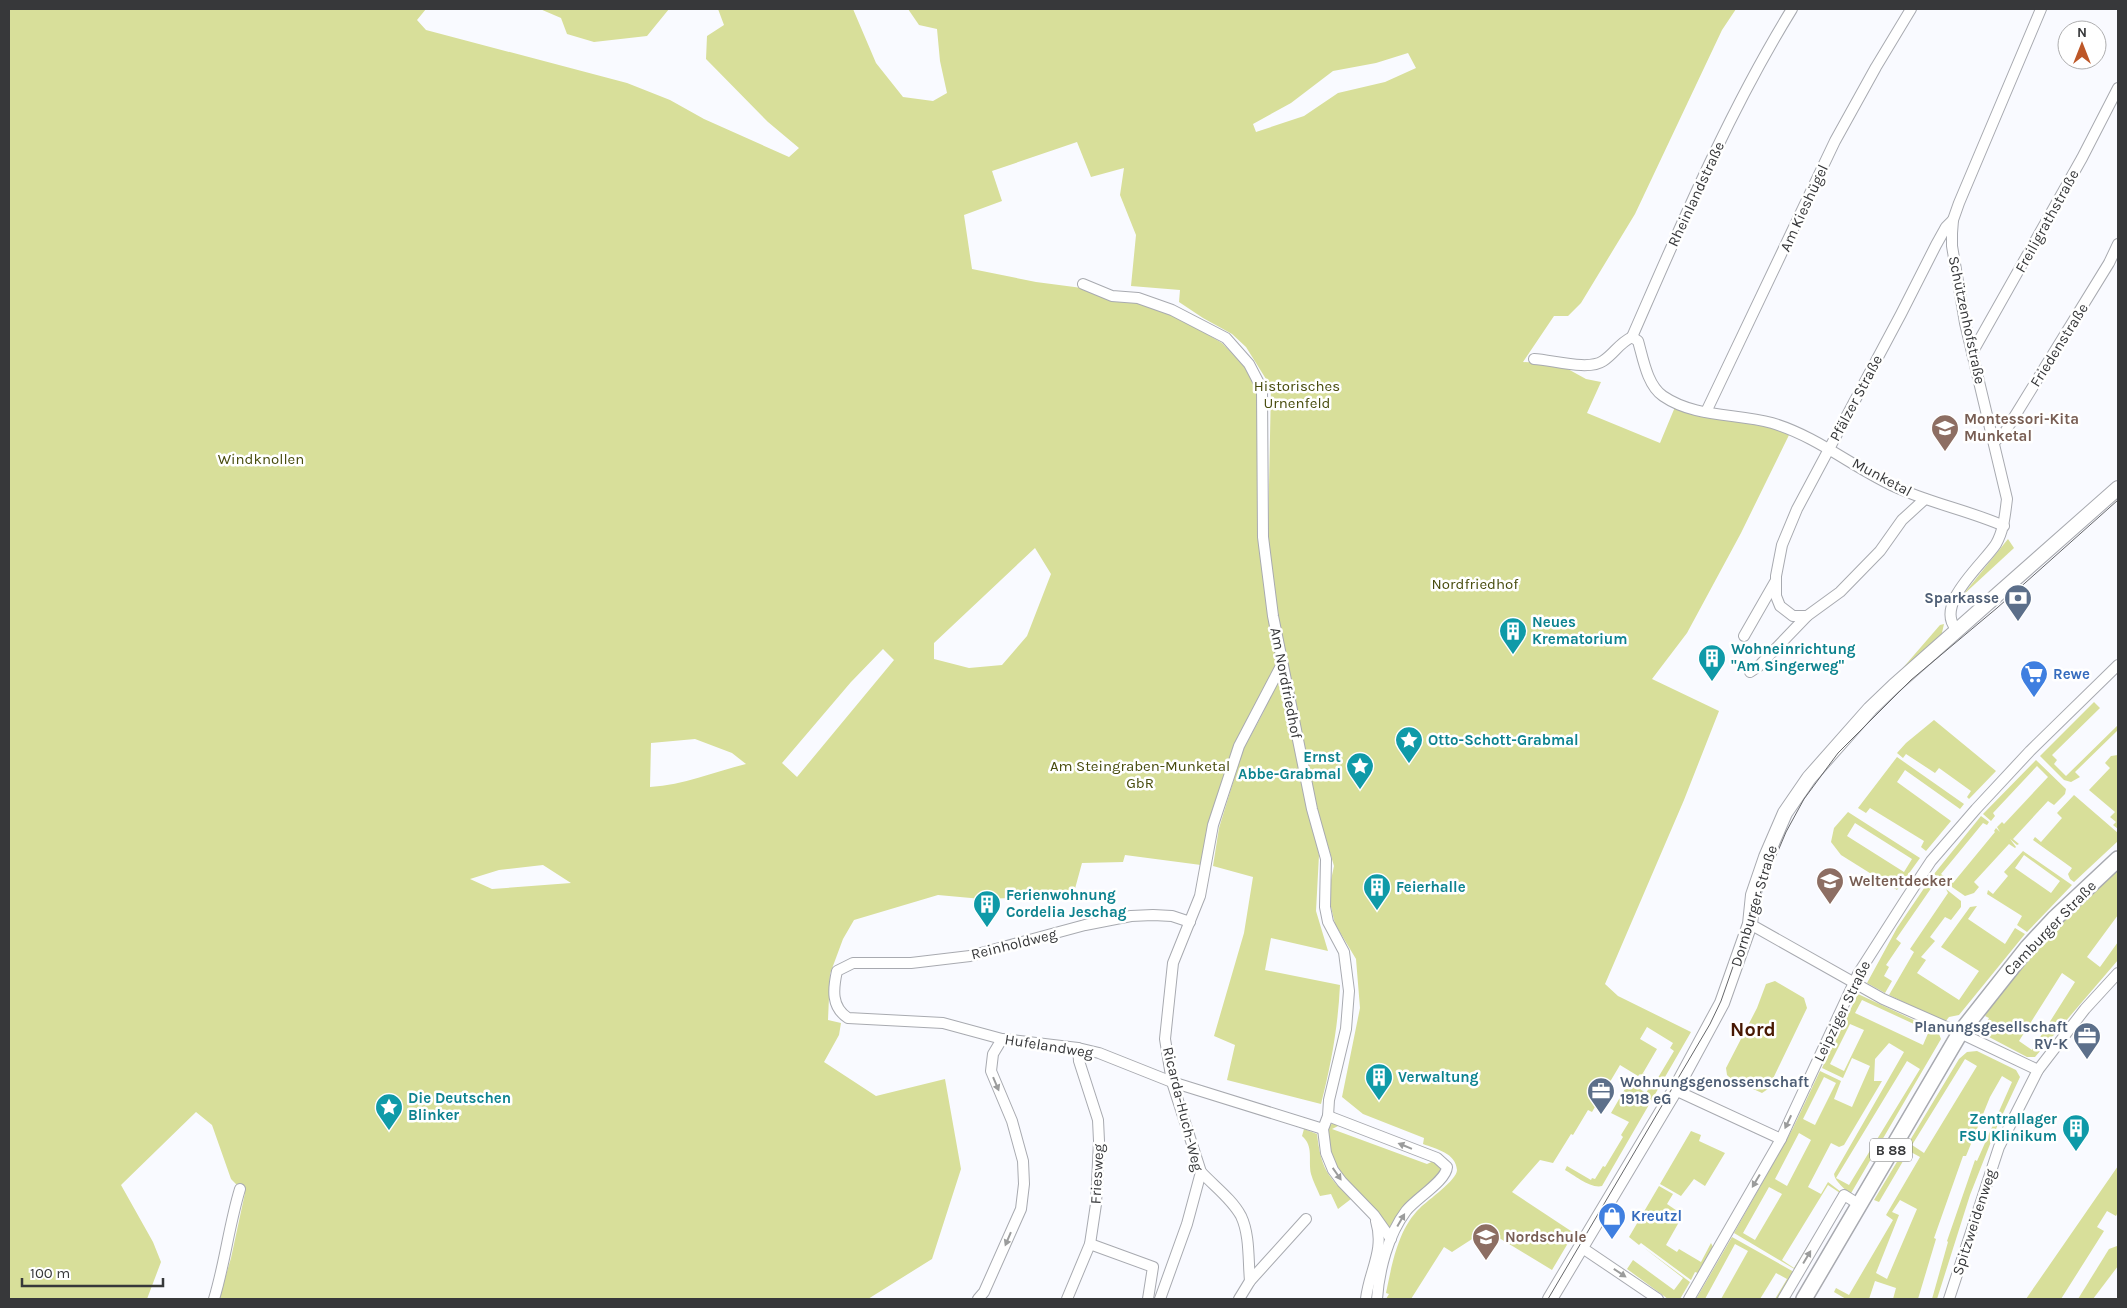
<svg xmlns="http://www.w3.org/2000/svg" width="2127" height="1308" viewBox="0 0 2127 1308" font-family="Karla,sans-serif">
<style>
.green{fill:#d8df9a;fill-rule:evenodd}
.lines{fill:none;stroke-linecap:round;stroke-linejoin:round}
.street-casing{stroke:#a8aab0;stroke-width:12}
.secondary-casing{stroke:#a8aab0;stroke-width:16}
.primary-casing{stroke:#a8aab0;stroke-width:18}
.street{stroke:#fff;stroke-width:10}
.secondary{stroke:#fff;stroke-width:14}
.primary{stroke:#fff;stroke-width:15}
.tram{stroke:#66676a;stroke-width:1}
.oneway{fill:#9b9c9c}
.labels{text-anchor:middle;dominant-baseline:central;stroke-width:5;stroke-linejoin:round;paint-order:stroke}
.shield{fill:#fff;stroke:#737475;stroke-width:1}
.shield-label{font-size:14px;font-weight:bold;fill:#37383a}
.street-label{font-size:15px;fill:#37383a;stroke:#fff}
.park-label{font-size:15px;fill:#474b0c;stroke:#fff}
.education-label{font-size:15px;font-weight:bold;fill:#785e54;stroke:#fff;text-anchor:start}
.service-label{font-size:15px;font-weight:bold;fill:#4e5e75;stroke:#fff;text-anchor:end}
.culture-label{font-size:15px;font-weight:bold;fill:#0d838f;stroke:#fff;text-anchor:start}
.shop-label{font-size:15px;font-weight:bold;fill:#366cbe;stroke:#fff;text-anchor:start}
.district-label{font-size:20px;font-weight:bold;fill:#481802;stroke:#fff}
</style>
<rect width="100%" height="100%" fill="#f9faff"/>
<g class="green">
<path d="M 9,9 L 426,9 L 417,20 L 426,30 L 627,83 L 670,100 L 704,119 L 789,157 L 799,148 L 768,122 L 706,59 L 707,36 L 724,25 L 718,9 L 853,9 L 876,63 L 903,97 L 933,101 L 947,93 L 940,61 L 937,29 L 919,25 L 908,9 L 1736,9 L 1722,30 L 1635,214 L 1581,303 L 1568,316 L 1554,316 L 1523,362 L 1546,363 L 1566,368 L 1586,379 L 1601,382 L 1587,413 L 1660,443 L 1675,407 L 1709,417 L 1773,428 L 1789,435 L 1741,533 L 1687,633 L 1652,679 L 1719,711 L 1684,800 L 1605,984 L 1618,996 L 1691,1032 L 1602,1186 C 1591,1189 1574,1175 1565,1170 L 1567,1166 L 1591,1180 L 1592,1178 L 1595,1179 L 1603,1166 L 1605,1167 L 1623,1137 L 1621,1135 L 1629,1122 L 1611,1113 L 1629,1082 L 1646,1093 L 1654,1080 L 1656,1081 L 1674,1051 L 1670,1048 L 1673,1043 L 1647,1027 L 1640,1039 L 1657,1049 L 1643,1073 L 1647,1076 L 1646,1078 L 1640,1074 L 1638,1076 L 1620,1065 L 1592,1112 L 1588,1110 L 1573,1135 L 1571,1134 L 1553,1163 L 1540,1160 L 1512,1192 L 1574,1233 L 1552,1270 L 1486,1230 L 1452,1252 L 1444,1247 L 1411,1299 L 1386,1299 L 1389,1294 L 1386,1293 C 1392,1264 1398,1229 1420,1208 C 1428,1200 1457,1180 1457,1170 C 1456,1153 1436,1149 1423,1144 L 1424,1138 L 1363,1114 L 1342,1097 L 1360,1008 L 1356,959 L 1335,924 L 1328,894 L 1334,866 L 1316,806 L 1274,600 L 1268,535 L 1271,387 L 1246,347 L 1232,334 L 1203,318 L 1179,302 L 1180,290 L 1131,286 L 1136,235 L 1120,195 L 1124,168 L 1091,177 L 1077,142 L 992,171 L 1002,201 L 964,215 L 972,269 L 1036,282 L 1082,288 L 1168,311 L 1222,343 L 1244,366 L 1257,389 L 1259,538 L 1278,663 L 1233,748 L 1201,865 L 1125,855 L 1123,862 L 1082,863 L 1073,896 L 982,899 L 938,895 L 854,920 L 843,939 L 830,974 L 828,1020 L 841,1023 L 839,1035 L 824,1062 L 876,1096 L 945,1079 L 961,1169 L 932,1259 L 868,1299 L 219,1299 L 231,1258 L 245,1193 L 231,1179 L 212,1125 L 196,1112 L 121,1185 L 153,1242 L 161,1262 L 147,1299 L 9,1299 ZM 1408,53 L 1416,68 L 1385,82 L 1338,93 L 1304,116 L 1256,132 L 1253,124 L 1291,103 L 1333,71 L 1376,63 ZM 1035,548 L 1051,574 L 1027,636 L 1002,665 L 969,668 L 934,659 L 934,643 ZM 883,649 L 894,660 L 797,777 L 782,763 L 851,682 ZM 695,739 L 732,753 L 746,764 C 713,772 684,785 650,787 L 651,743 ZM 543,865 L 571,883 L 492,889 L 470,879 L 499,870 Z"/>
<polygon points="540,9 669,9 647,36 594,42 567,34 561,18"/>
<polygon points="2008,539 2014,548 1962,596"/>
<polygon points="1944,624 1941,637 1895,677 1940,625"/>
<path d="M 1280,676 L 1300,776 L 1319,855 L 1316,911 L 1328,951 L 1271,938 L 1265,970 L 1340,985 C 1338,1027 1331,1065 1321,1104 L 1227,1080 L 1235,1045 L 1214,1036 L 1244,933 L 1253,877 L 1213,866 L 1219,828 L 1243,750 L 1263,713 Z"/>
<polygon points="2094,702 2100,708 2052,755 2057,760 2054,764 2066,776 2118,725 2118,730 2075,772 2080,777 2071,782 2064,780 2040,756"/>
<polygon points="1934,720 1996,771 1969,799 1967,797 1971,791 1939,768 1935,773 1906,754 1903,758 1897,753 1906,743"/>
<polygon points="2118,755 2117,761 2118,829 2113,825 2116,822 2110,817 2115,812 2089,790 2110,768 2105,763 2111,756"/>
<polygon points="1897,757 1964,804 1960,809 1905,770 1897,782 1951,821 1926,851 1921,847 1924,841 1870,808 1866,813 1858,808"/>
<polygon points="2036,760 2066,789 2065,794 2054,805 2048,801 2013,839 2019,844 2017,845 2010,839 2016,847 2015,848 2009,844 1974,882 1979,887 1974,893 1965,896 1949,885 1951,882 1953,883 1995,832 1994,831 1996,828 2000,832 1997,827 2002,822 2004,824 2048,777 2037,766 1993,813 1995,816 1991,821 1983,814"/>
<polygon points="2074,795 2118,833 2118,841 2074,882 2070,879 2068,874 2072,868 2033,840 2035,837 2041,842 2062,818 2057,813"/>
<path d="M 1848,812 L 1920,858 L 1897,890 L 1841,855 L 1831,842 L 1834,828 ZM 1855,823 L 1912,859 L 1904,872 L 1847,836 Z"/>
<polygon points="1981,816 1989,822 1987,825 1983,823 1941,874 1945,877 1942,880 1934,874"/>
<path d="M 2023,851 L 2072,885 L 2027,932 L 2017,925 L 2022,916 L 1987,894 L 1988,890 L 1993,894 L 2008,876 L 2004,872 ZM 2024,855 L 2060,881 L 2051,893 L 2015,868 Z"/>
<path d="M 2118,867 L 2118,915 L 2087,957 L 2100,967 L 2118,942 L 2118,960 L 2035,1057 L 2027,1057 L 1989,1037 L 1985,1026 L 1989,1018 L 1985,1016 L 1988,1011 C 2028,959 2071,911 2118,867 ZM 2062,973 L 2075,982 L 2032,1050 L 2019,1041 Z"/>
<polygon points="1931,878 1939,884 1938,886 1934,884 1896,939 1901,943 1886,965 1889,967 1884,976 1892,981 1885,993 1867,983 1897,928"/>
<polygon points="1946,889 1961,901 1961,907 1951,920 1945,917 1930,937 1935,941 1921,957 1926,960 1917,973 1959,1000 1979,971 1941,947 1970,907 1977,906 1968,919 2005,944 2015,928 2025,934 1959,1015 1949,1017 1945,1022 1889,995 1914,952 1910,949 1948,893"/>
<polygon points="1775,981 1804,998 1807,1008 1768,1089 1762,1093 1731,1079 1727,1075 1726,1068 1757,1008 1766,984"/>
<path d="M 1858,994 L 1931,1028 L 1939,1034 L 1941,1039 L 1850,1195 C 1845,1188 1835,1182 1834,1174 L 1904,1052 L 1889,1043 L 1875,1059 L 1874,1081 L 1882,1081 L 1844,1145 L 1839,1147 L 1831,1143 L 1808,1187 L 1821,1194 L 1828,1182 L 1841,1192 L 1796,1270 L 1734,1233 L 1793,1128 L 1820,1071 L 1841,1081 L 1834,1099 L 1852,1107 L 1870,1066 L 1852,1058 L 1843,1078 L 1822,1068 ZM 1862,1000 L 1929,1031 L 1923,1045 L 1855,1013 ZM 1850,1024 L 1864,1030 L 1844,1071 L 1830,1064 ZM 1907,1061 L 1920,1069 L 1849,1185 L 1836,1178 ZM 1824,1077 L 1836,1083 L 1815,1125 L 1803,1119 ZM 1799,1133 L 1811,1140 L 1787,1186 L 1775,1179 ZM 1828,1185 L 1840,1193 L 1794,1268 L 1782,1260 ZM 1769,1187 L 1782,1194 L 1755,1240 L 1743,1233 Z"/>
<path d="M 1977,1051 L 2016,1070 L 2020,1077 L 1998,1124 L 1970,1195 L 1937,1299 L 1932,1299 L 1948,1242 L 1947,1241 L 1975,1160 L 1977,1161 L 2012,1082 L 2002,1076 L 1990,1097 L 1966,1156 L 1963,1156 L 1934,1238 L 1936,1239 L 1918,1299 L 1893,1299 L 1896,1288 L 1875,1281 L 1869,1299 L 1846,1299 L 1834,1292 L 1836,1288 L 1849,1295 L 1893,1220 L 1886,1215 L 1920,1157 L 1909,1151 L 1879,1202 L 1874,1200 L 1959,1059 L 1967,1052 ZM 1965,1059 L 1977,1066 L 1924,1153 L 1912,1145 ZM 1900,1200 L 1917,1209 L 1887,1279 L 1876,1273 L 1899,1215 L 1892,1212 Z"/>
<path d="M 1334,1123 L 1340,1125 L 1332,1129 L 1427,1164 L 1436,1160 L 1441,1165 L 1442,1172 L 1390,1228 C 1383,1224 1377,1215 1371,1209 C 1353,1189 1321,1156 1328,1126 Z"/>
<path d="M 1304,1129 L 1317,1134 C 1321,1168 1327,1176 1351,1199 L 1338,1209 L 1331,1194 L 1320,1196 C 1317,1189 1313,1181 1311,1174 C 1308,1160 1314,1146 1302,1136 Z"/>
<polygon points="1691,1131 1701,1135 1699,1141 1725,1153 1705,1186 1694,1179 1681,1196 1660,1184"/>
<polygon points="2118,1166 2118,1212 2116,1216 2107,1211 2097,1227 2104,1231 2061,1299 2026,1299"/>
<polygon points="1659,1186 1673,1194 1667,1204 1683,1215 1666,1245 1677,1252 1679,1249 1701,1262 1711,1243 1713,1247 1698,1273 1695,1272 1691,1280 1641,1243 1639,1245 1629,1237"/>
<polygon points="1732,1237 1794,1272 1778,1299 1775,1299 1787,1279 1776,1273 1760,1299 1721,1299 1748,1251 1735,1244 1705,1299 1696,1299"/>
<polygon points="2117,1246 2118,1266 2093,1299 2078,1299 2109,1249"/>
<polygon points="1643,1247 1690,1282 1680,1299 1668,1299 1627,1269 1633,1260 1674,1290 1683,1278"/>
</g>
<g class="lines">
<g class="street-casing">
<g id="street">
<polyline points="1083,284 1112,296 1138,298 1172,310 1226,338 1249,364 1262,389 1263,537 1273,616 1312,809 1326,859 1325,907 1328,922 1344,952 1349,991 1346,1029 1329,1100 1328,1116 1323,1129 1326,1153 1333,1170 1342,1182 1374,1215 1391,1239"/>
<path d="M 1632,337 L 1638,341 C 1643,358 1647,385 1663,396 C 1695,418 1736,413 1772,423 C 1819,437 1856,470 1900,489 C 1934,504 1970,511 2004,526"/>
<path d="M 1632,337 C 1681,225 1728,113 1792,9"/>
<polyline points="1972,353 2082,158 2118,88"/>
<path d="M 1534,359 C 1553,360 1588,371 1603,361 C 1615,353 1618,344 1632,337"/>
<polyline points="1706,412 1835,141 1876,67 1911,9"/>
<polyline points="1994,442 2005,432 2109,263 2118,244"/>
<polyline points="1807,616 1793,616 1780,606 1776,596 1776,576 1782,545 1797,509 1901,314 1936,245 1946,227 1953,220"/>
<path d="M 1956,629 C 1934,604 1984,563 1996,544 C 2004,530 2005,514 2007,499 L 1965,323 L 1952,246 L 1952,233 L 1953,220 L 1959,203 L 2041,9"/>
<polyline points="1744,636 1775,582"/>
<polyline points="1750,672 1759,666 1807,616 1840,592 1880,551 1902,520 1925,499"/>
<path d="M 1190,922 L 1172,916 L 1153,915 L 1131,916 L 1085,925 L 970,956 L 911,963 L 853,963 L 837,971 C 833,989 831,1007 848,1018 L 943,1023 L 1002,1039 L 1078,1048 L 1099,1053 L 1172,1082 L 1323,1129"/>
<polyline points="1750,924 1883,999 1960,1033 2038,1070"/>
<polyline points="1675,1090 1781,1139"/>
<path d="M 1328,1116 L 1437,1158 L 1447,1167 C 1446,1181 1415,1199 1406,1211 C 1388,1235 1379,1270 1377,1299"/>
<path d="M 1201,1172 C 1214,1186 1232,1199 1241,1216 C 1250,1235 1248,1260 1250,1281"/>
<polyline points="1090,1244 1153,1267 1148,1299"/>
<polyline points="1581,1247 1658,1299"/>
<path d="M 214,1299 C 225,1263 229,1225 240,1189"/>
<polyline points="978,1299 984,1292 1021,1209 1024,1184 1023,1161 1012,1121 991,1071 993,1054 1002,1039"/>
<polyline points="1067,1299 1090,1244 1096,1204 1099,1141 1098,1120 1079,1061 1078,1048"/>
<polyline points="1160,1299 1187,1224 1201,1172 1172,1082 1165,1039 1173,963 1200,896 1213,825 1239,746 1282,664"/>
<polyline points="1239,1299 1250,1281 1306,1219"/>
<path d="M 1366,1299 C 1369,1271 1385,1251 1376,1221"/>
<polyline points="1689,1299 1781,1139 1858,974 1906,899 1931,861 1976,809 2030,751 2118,665"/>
<polyline points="1783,1299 1844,1195 1860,1205"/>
<polyline points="1949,1299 1999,1147 2038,1070 2085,1009 2118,973"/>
</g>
</g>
<g class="secondary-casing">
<polyline id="secondary" points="1550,1299 1675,1090 1722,1003 1750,924 1753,895 1766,857 1785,813 1809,778 1870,709 1894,686 2118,488"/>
</g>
<g class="primary-casing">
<polyline id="primary" points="1804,1299 1960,1033 2028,947 2054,919 2118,859"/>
</g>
<use href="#street" class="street"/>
<use href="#secondary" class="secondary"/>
<use href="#primary" class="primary"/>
<polyline class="tram" points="1548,1299 1710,1024 1721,1001 1751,915 1786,832 1804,799 1838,753 1911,680 1997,608 2118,500"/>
</g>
<defs><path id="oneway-solid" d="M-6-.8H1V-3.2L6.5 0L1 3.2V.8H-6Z" transform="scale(1.25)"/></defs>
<g class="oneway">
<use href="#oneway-solid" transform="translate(996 1084) rotate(67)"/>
<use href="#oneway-solid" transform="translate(1788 1122) rotate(115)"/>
<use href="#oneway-solid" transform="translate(1405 1146) rotate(-158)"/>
<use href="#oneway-solid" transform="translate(1337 1174) rotate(55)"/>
<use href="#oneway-solid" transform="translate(1756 1181) rotate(121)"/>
<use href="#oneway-solid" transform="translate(1401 1220) rotate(-60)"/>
<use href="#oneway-solid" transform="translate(1008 1239) rotate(113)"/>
<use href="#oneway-solid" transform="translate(1807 1257) rotate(-59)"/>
<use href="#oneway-solid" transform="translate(1620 1273) rotate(34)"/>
</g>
<defs>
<g id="school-pin" transform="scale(1.4375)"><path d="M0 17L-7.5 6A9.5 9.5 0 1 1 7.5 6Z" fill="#8d6e63" stroke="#fff"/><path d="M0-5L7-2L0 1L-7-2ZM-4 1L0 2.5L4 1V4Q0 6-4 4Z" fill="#fff"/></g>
<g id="bank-pin" transform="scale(1.4375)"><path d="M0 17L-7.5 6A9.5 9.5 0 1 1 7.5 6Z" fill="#5c6f8a" stroke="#fff"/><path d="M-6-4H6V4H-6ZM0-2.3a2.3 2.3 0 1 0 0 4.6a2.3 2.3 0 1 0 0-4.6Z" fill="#fff"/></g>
<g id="building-pin" transform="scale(1.4375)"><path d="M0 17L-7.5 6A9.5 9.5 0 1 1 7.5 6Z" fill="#0f9aa8" stroke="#fff"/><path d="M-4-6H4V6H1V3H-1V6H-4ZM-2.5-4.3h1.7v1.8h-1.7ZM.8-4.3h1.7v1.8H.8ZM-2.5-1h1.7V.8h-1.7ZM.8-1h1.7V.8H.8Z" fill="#fff"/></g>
<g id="supermarket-pin" transform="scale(1.4375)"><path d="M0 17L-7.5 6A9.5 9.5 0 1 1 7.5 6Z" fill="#3f7fe0" stroke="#fff"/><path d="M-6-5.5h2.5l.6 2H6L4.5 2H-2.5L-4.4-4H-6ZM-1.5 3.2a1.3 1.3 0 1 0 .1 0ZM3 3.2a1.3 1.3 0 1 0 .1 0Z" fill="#fff"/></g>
<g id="sight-pin" transform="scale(1.4375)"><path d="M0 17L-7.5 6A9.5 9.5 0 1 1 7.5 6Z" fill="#0f9aa8" stroke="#fff"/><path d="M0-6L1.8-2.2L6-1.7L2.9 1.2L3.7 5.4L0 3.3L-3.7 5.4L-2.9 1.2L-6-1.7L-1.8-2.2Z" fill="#fff"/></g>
<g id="office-pin" transform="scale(1.4375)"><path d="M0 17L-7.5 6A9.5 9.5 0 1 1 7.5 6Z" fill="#5c6f8a" stroke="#fff"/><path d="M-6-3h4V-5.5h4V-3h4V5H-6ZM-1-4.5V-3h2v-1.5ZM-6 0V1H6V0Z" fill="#fff"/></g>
<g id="shop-pin" transform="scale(1.4375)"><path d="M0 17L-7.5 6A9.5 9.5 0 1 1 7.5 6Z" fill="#3f7fe0" stroke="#fff"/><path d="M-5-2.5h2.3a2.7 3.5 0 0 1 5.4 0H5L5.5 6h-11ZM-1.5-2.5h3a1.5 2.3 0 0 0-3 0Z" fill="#fff"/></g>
</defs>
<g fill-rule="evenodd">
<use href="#school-pin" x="1945" y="428"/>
<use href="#bank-pin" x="2018" y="598"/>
<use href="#building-pin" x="1513" y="631"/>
<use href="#building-pin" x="1712" y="658"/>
<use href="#supermarket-pin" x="2034" y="674"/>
<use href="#sight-pin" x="1409" y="740"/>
<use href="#sight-pin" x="1360" y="766"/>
<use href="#school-pin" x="1830" y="881"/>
<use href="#building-pin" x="1377" y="887"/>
<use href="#building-pin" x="987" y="904"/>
<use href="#office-pin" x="2087" y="1036"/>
<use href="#building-pin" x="1379" y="1077"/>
<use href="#office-pin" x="1601" y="1091"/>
<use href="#sight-pin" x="389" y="1107"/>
<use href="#building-pin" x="2076" y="1128"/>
<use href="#shop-pin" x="1612" y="1216"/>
<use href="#school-pin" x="1486" y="1237"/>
</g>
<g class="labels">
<rect class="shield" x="1870" y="1138.5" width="42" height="23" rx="4"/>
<g class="shield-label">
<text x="1891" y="1150">B 88</text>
</g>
<g class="street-label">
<text transform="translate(1696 194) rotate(-65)">Rheinlandstraße</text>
<text transform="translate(1804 208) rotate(-65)">Am Kieshügel</text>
<text transform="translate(2047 221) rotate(-61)">Freiligrathstraße</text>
<text transform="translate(1967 320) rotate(78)">Schützenhofstraße</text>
<text transform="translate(2059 345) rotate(-58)">Friedenstraße</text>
<text transform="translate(1856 398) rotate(-62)">Pfälzer Straße</text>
<text transform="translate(1882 477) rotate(28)">Munketal</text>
<text transform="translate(1286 683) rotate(79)">Am Nordfriedhof</text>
<text transform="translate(1754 906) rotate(-73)">Dornburger Straße</text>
<text transform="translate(2050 928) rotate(-46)">Camburger Straße</text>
<text transform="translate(1014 944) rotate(-14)">Reinholdweg</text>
<text transform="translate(1842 1011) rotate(-64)">Leipziger Straße</text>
<text transform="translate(1049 1046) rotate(9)">Hufelandweg</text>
<text transform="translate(1183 1109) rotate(76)">Ricarda-Huch-Weg</text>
<text transform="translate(1097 1174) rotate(-87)">Friesweg</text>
<text transform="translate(1974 1222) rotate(-72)">Spitzweidenweg</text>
</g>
<g class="park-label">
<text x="1297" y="386">Historisches<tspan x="1297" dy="17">Urnenfeld</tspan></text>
<text x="261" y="459">Windknollen</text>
<text x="1475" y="584">Nordfriedhof</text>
<text x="1140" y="766">Am Steingraben-Munketal<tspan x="1140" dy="17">GbR</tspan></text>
</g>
<g class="education-label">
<text x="1964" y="419">Montessori-Kita<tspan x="1964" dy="17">Munketal</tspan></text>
<text x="1849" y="881">Weltentdecker</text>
<text x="1505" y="1237">Nordschule</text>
</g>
<g class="service-label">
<text x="1999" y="598">Sparkasse</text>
<text x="2068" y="1027">Planungsgesellschaft<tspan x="2068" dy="17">RV-K</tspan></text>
<text x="1620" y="1082" text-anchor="start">Wohnungsgenossenschaft<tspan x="1620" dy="17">1918 eG</tspan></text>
</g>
<g class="culture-label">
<text x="1532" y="622">Neues<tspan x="1532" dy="17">Krematorium</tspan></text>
<text x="1731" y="649">Wohneinrichtung<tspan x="1731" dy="17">"Am Singerweg"</tspan></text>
<text x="1428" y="740">Otto-Schott-Grabmal</text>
<text x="1341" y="757" text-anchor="end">Ernst<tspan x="1341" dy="17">Abbe-Grabmal</tspan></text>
<text x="1396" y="887">Feierhalle</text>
<text x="1006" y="895">Ferienwohnung<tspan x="1006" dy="17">Cordelia Jeschag</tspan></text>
<text x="1398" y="1077">Verwaltung</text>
<text x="408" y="1098">Die Deutschen<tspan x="408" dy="17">Blinker</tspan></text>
<text x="2057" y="1119" text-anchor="end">Zentrallager<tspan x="2057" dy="17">FSU Klinikum</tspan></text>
</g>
<g class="shop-label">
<text x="2053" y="674">Rewe</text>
<text x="1631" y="1216">Kreutzl</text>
</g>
<g class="district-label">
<text x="1753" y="1029">Nord</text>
</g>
</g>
<rect width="2127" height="1308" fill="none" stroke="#37383a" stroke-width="20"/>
<g transform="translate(2082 45)"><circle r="24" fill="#ffffff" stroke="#afafb0"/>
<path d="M0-4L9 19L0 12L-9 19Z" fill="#bd5728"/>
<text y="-8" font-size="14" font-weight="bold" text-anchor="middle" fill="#37383a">N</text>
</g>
<path d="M22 1278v8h141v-8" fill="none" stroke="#37383a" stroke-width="2.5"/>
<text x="30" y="1278" font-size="15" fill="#37383a" stroke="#ffffff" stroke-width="4" paint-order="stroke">100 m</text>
</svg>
